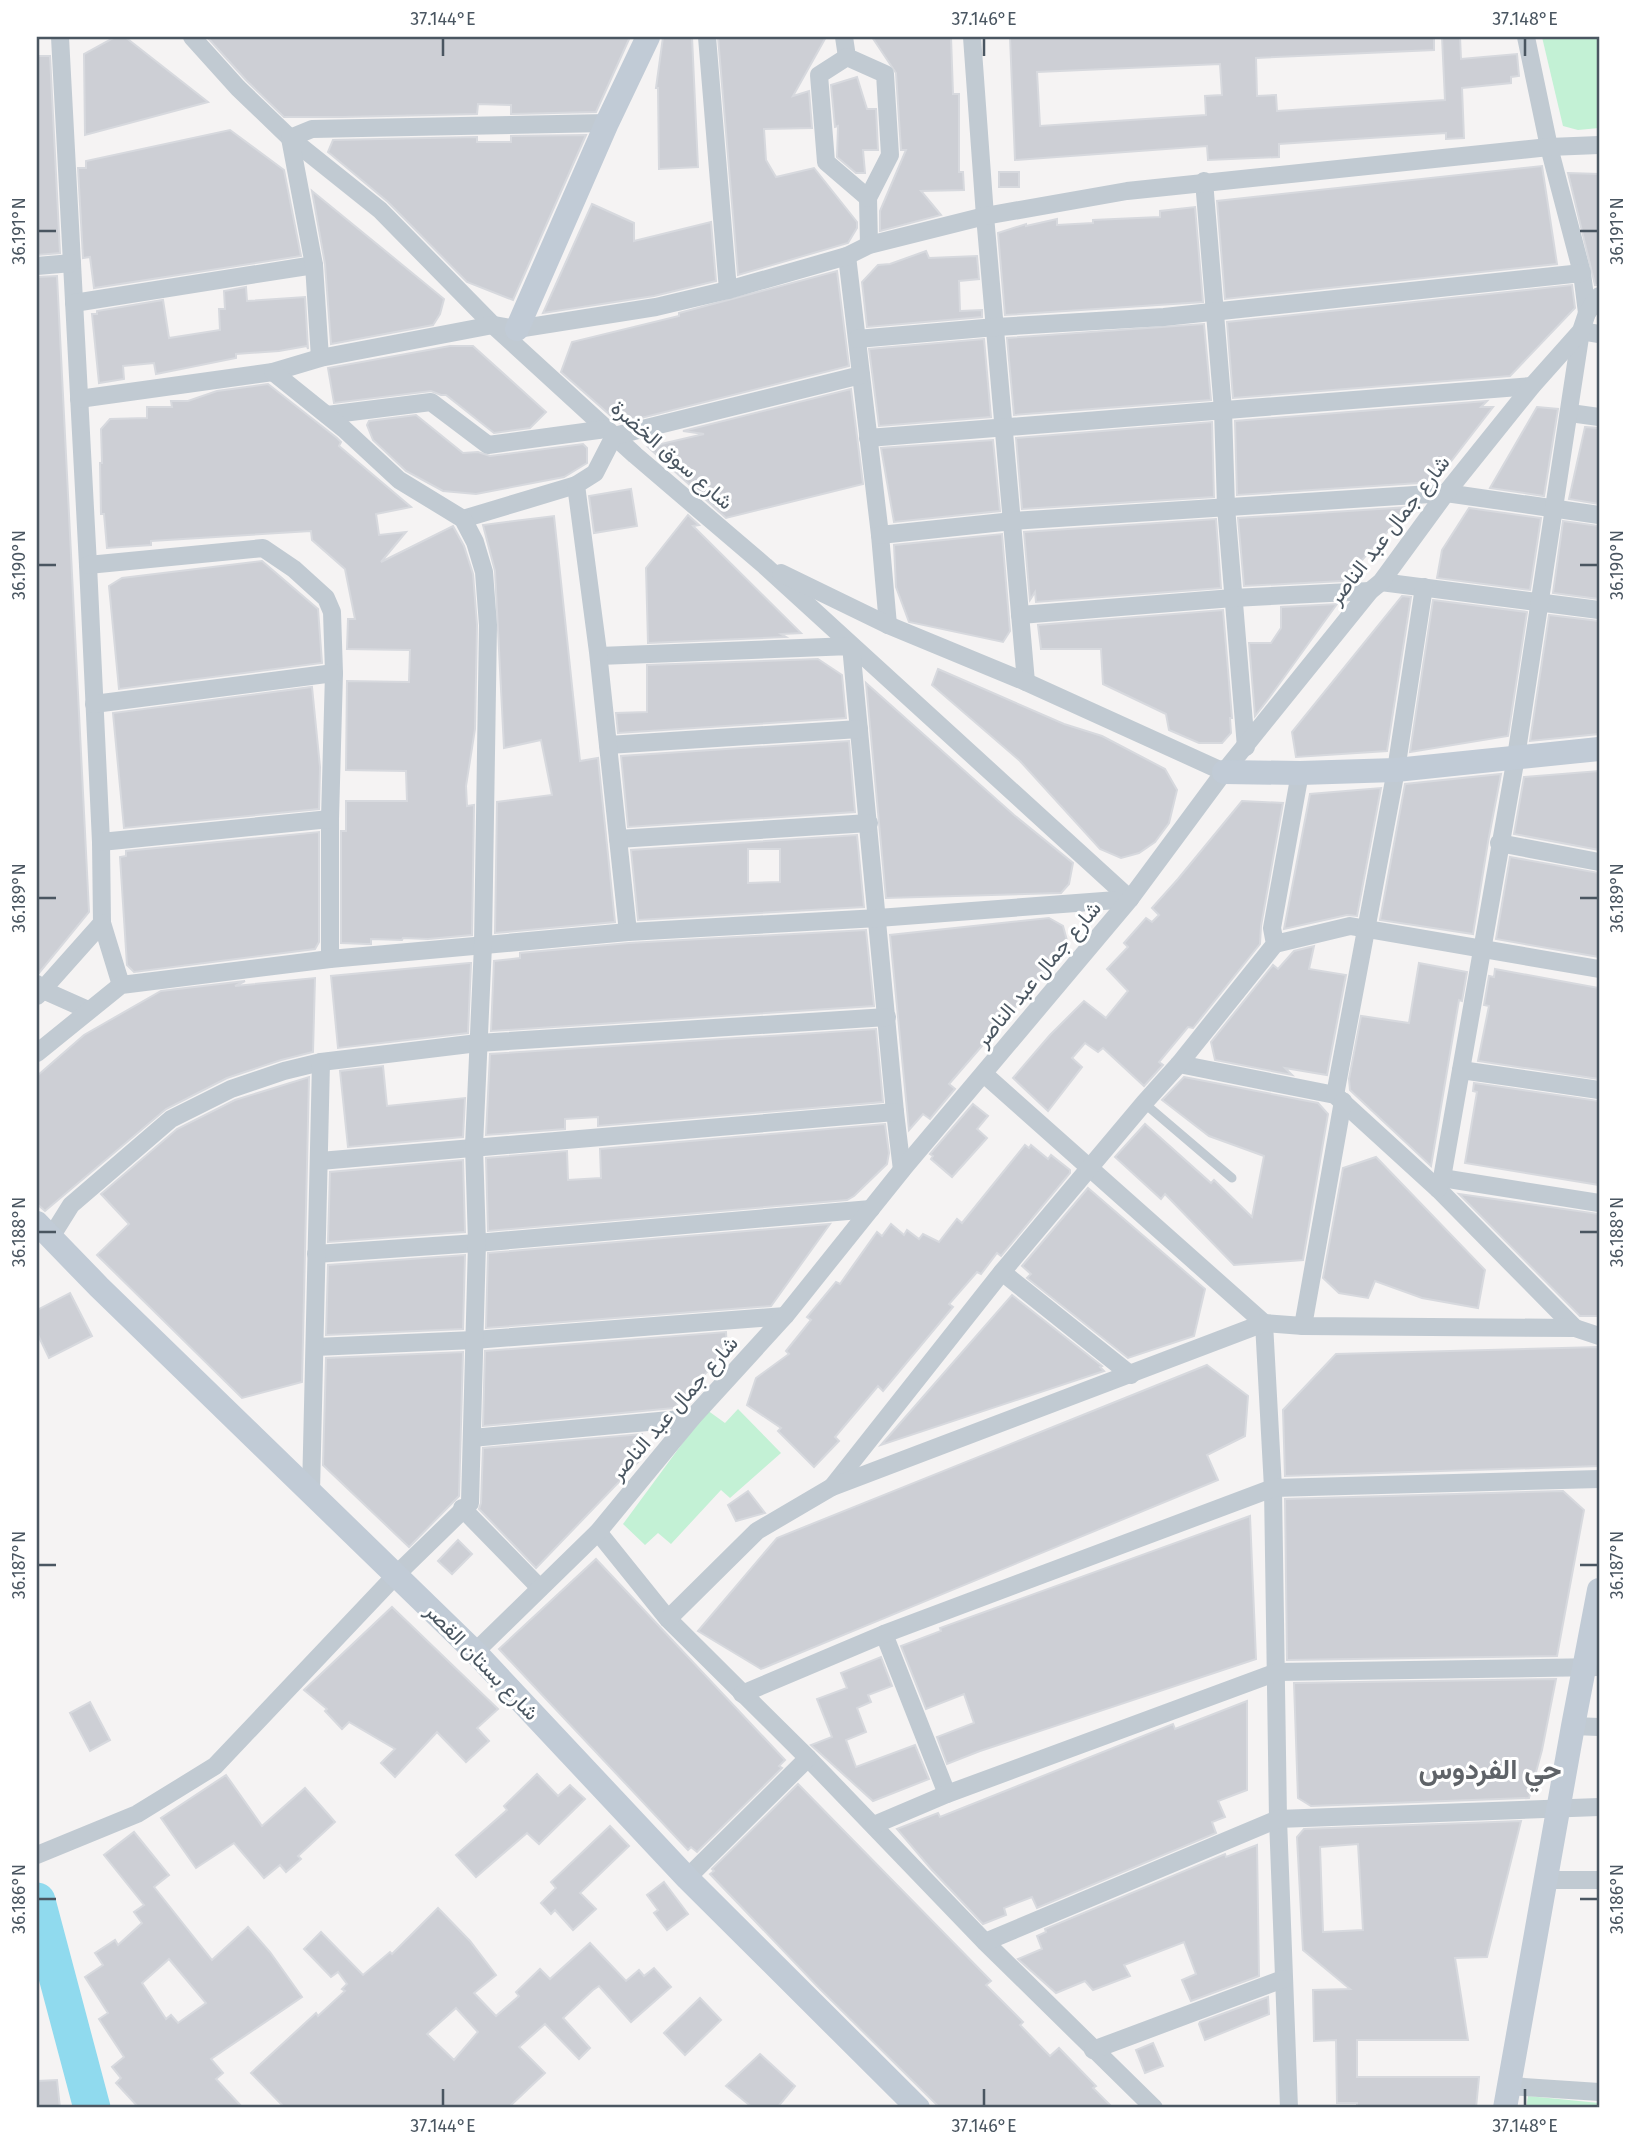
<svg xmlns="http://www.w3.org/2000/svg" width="1636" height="2145" viewBox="0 0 1636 2145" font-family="'Fira Sans',Vazirmatn,sans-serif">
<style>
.green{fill:#c3f1d5}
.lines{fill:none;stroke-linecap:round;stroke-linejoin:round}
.river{stroke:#90daee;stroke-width:37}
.building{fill:#cdcfd5;stroke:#d7d9de;stroke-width:2;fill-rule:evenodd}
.lane{stroke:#c1cad2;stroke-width:9}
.street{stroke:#c1cad2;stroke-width:18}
.secondary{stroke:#c1cbd6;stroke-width:24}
.ticks{fill:none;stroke:#4a5661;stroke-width:2.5}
.labels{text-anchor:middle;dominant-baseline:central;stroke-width:6;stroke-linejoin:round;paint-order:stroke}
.street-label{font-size:21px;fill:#4a5661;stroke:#fff}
.district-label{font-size:28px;font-weight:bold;fill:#5f6368;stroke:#fff}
.neatline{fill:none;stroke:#4a5661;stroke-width:2.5}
.ticks-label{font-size:18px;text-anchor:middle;fill:#4a5661}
</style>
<rect width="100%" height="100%" fill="#f5f3f3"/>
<g class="green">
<polygon points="1542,37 1599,37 1599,128 1578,130 1563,126"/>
<polygon points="738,1409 781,1453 730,1498 721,1490 671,1544 658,1533 645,1545 623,1524 707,1410 725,1423"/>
<polygon points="1528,2096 1599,2103 1599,2108 1526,2108"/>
</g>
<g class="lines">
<polyline class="river" points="37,1901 92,2108"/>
</g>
<g class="building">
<polygon points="115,37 125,37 208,102 85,135 84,54"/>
<polygon points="207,37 630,37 596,112 511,114 511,105 478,104 477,114 342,117 284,117 246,80"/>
<polygon points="663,37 692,37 698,167 659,169 658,88 656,88"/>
<polygon points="718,37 826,37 793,96 809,91 812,128 764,129 766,160 776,177 814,168 857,222 857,228 848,243 738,275"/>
<polygon points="872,37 951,37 953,94 959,94 959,172 963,172 964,190 921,191 941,215 880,231 880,211 906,150 901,150 896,73"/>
<path d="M 1010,37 L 1434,37 L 1434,50 L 1256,58 L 1257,96 L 1276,95 L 1277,111 L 1445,100 L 1442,37 L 1460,37 L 1461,59 L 1517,54 L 1519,76 L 1511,77 L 1511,83 L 1462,88 L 1464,138 L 1446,139 L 1446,133 L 1279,144 L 1279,157 L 1208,160 L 1207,146 L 1015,160 ZM 1220,64 L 1222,95 L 1205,96 L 1206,115 L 1040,126 L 1037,72 Z"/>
<polygon points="37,56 50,56 60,253 37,255"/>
<polygon points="857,77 867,109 876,109 878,150 863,150 865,173 856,173 837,157 838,126 835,127 831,85"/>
<polygon points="230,130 284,170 301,256 94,288 90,257 83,258 78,168 86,168 86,161"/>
<polygon points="586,135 513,300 467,282 388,202 328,152 333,140 477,137 477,142 511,142 511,136"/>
<polygon points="1542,166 1557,264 1225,299 1217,201"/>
<rect x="999" y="172" width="20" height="15"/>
<polygon points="1568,173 1599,174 1599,285 1595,285"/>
<polygon points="312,191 444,299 440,314 433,325 331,344 325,264"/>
<polygon points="592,204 634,223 634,241 711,222 716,281 654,296 543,313"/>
<polygon points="1195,207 1203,302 1005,315 998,233 1026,224 1026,226 1057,219 1057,225 1093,223 1093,220 1160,217 1160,211"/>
<polygon points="926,251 929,258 977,256 979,279 959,281 960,311 982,310 982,317 867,327 862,282 878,265 890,264"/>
<polygon points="837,271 849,366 621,423 618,422 561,372 572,342 679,316 679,313"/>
<polygon points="57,276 89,912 39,973 37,973 37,277"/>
<polygon points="1572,285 1575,308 1510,376 1233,398 1227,322"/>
<polygon points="246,287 247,301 305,297 308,349 307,346 279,351 236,354 236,358 156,374 154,363 123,366 124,379 99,383 92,314 97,314 97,311 163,300 169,338 220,330 219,309 225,309 224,291"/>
<polygon points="1204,324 1211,400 1014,415 1007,338"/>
<polygon points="984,339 991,417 879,426 869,349"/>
<polygon points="450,346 473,346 546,412 530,428 494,433 446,395 441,395 431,391 334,403 328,368"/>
<polygon points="268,384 337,438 341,442 339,446 411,507 376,514 379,535 406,532 381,562 453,526 464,546 473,574 477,625 475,729 466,786 467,806 474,805 472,935 428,939 403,938 402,940 371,939 371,944 367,944 341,943 341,831 346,831 346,801 407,801 406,771 346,770 347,681 409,682 410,650 347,649 348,619 355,619 345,569 312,540 311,531 151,541 151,545 107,548 104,514 101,514 100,463 102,463 101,429 110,419 147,418 147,407 172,407 171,401 188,401 217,391"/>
<polygon points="851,389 863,484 726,518 648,447 704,434 683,431"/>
<polygon points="1487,401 1481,407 1493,407 1435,482 1237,495 1235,421"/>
<polygon points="1537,407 1558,409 1544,496 1490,488"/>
<polygon points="416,415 463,453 478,452 490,456 583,444 587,448 587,463 564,477 476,494 443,491 406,471 373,440 367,425 369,421"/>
<polygon points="1212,422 1214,497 1022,509 1016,438"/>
<polygon points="1585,427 1599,428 1599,504 1569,499"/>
<polygon points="993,440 1000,511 894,522 881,448"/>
<polygon points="631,489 637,526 594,533 589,496"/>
<polygon points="1410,507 1343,581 1244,586 1238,518"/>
<polygon points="1469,508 1541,518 1530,590 1437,578 1442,550"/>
<polygon points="688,515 699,525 693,526 801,633 781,634 786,637 648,643 646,568"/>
<polygon points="554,516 580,761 598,758 615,922 495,933 497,802 552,795 541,740 504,748 495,571 483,525"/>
<polygon points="1216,519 1221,588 1036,602 1035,592 1030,600 1024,532"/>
<polygon points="1563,521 1599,526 1599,599 1553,593"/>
<polygon points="1002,534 1010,631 1003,642 909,622 896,587 894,545"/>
<polygon points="262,561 318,609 322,663 119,689 109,586 122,578"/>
<polygon points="1402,596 1411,597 1387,751 1296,757 1292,732"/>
<polygon points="1433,600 1527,612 1508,736 1410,752"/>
<polygon points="1337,604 1269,698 1255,716 1249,643 1271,643 1281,628 1281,607"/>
<polygon points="1223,610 1232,718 1230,718 1231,733 1222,743 1199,743 1169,730 1166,714 1103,684 1101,649 1041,649 1038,625"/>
<polygon points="1549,615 1599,621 1599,734 1530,741"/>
<polygon points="818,659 842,675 846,718 618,733 616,713 647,712 647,665"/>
<polygon points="938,669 1064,724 1102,736 1165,769 1177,790 1169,823 1155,842 1139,853 1121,858 1100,849 1020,761 932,685"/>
<polygon points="866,683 1014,815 1073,863 1069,884 1061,893 886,898"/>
<polygon points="312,687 320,767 319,809 124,828 113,713"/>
<polygon points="849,741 855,812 628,827 621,756"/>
<polygon points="1599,771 1599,850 1514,834 1524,777"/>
<polygon points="1501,774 1488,842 1473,934 1380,920 1405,784"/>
<polygon points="1381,788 1357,916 1347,915 1284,929 1310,794"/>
<polygon points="1242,801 1283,803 1261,926 1260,944 1193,1028 1188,1027 1159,1062 1163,1065 1144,1086 1103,1048 1098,1052 1085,1043 1072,1058 1082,1067 1048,1111 1013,1078 1050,1035 1084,1001 1106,1018 1128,991 1107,969 1128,947 1124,943 1146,918 1152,922 1159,915 1152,908 1178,879"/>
<polygon points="319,832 319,942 315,949 134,972 127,965 120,857 126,856 126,851"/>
<path d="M 857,835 L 864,907 L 638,920 L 631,850 ZM 748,849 L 780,849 L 780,882 L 748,883 Z"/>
<polygon points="1510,857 1599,873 1599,957 1496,939"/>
<polygon points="1049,918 1063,926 1068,944 1060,956 949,1084 955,1089 930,1119 923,1114 909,1130 890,935"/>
<polygon points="866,930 874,1006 491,1031 494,961 520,958 520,953 629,943"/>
<polygon points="1314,946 1309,969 1346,975 1327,1075 1285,1068 1292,1075 1215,1060 1211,1042 1273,965 1278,969 1294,951"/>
<polygon points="469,963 471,963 468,1033 338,1048 331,976"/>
<polygon points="1419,963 1467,972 1462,1001 1459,1000 1431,1166 1350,1090 1349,1079 1361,1016 1409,1023"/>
<polygon points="1495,969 1599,988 1599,1079 1478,1061 1489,1006 1484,1005 1489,976 1494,977"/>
<polygon points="315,978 313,1052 281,1060 227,1078 166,1109 45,1211 37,1204 37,1076 84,1035 161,991 245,981 235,986"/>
<polygon points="876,1029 883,1102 598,1126 598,1117 565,1119 565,1129 486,1135 490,1054"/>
<polygon points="383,1066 387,1106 465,1098 463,1137 348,1147 340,1071"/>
<polygon points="309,1077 302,1382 242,1398 97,1255 129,1224 101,1194 177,1129 235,1100"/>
<polygon points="1184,1077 1318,1103 1328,1114 1303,1260 1234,1265 1165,1194 1161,1199 1115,1157 1145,1124 1211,1183 1214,1180 1252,1217 1264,1156 1209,1136 1162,1100"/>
<polygon points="1474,1083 1599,1101 1599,1185 1465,1163 1477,1092 1473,1091"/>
<polygon points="973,1104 988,1116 977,1129 987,1138 952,1177 931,1159 933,1156 930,1154"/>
<polygon points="885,1124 889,1153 887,1164 854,1196 847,1200 488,1231 486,1158 567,1151 568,1180 601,1178 600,1149"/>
<polygon points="1025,1145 1029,1148 1031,1145 1048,1159 1051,1155 1070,1170 1070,1173 1001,1256 997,1253 981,1274 977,1272 949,1304 953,1307 883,1391 878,1386 835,1437 839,1441 814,1467 778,1431 781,1428 747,1405 756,1378 789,1354 786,1351 811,1320 807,1317 836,1282 840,1284 877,1232 882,1236 891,1224 904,1235 907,1230 919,1239 923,1234 939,1242 957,1219 962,1223"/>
<polygon points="1376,1157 1485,1270 1478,1308 1422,1298 1375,1281 1368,1298 1339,1293 1323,1278 1343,1168"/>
<polygon points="463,1160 465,1232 328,1242 330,1172"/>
<polygon points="1088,1188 1205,1289 1194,1336 1128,1358 1027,1278 1031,1274 1022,1266"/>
<polygon points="1459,1194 1599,1214 1599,1316 1580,1316"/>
<polygon points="830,1224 771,1306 486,1328 488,1253"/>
<polygon points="465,1255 463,1329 326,1335 328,1265"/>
<polygon points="70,1293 92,1336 49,1358 37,1333 37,1310"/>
<polygon points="1012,1295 1102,1366 1100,1367 1104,1371 881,1445"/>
<polygon points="726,1332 727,1350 674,1408 483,1426 485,1351"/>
<polygon points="1599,1347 1599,1466 1285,1476 1283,1410 1336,1354"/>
<polygon points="463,1352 459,1496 409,1547 323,1465 326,1358"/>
<polygon points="1207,1365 1248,1396 1245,1436 1207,1455 1218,1480 761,1669 698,1631 777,1538"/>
<polygon points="642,1434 644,1456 536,1568 479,1509 481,1503 483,1448"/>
<polygon points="748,1491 765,1513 736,1521 728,1505"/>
<polygon points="1563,1491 1584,1510 1557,1656 1287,1660 1285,1499"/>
<polygon points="1250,1516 1256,1659 980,1751 947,1764 937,1737 974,1723 964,1694 926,1709 901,1646 941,1631 940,1628"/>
<polygon points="458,1540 472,1554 452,1574 438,1561"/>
<polygon points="596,1559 785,1760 779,1766 782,1768 697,1852 691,1847 688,1850 499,1649"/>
<polygon points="392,1607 498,1709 477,1728 489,1741 466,1762 437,1732 395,1777 381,1763 395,1749 349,1722 342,1729 325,1711 327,1709 304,1690"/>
<polygon points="881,1657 892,1686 868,1695 871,1702 857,1708 866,1732 846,1740 856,1767 915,1745 929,1779 873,1801 811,1745 832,1737 817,1699 847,1688 841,1673"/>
<polygon points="1556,1679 1542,1750 1529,1798 1311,1806 1298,1798 1294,1683"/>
<polygon points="1247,1701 1247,1790 1218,1801 1225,1817 1212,1822 1216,1833 1037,1908 1032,1897 1004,1908 1006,1915 983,1924 932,1870 897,1829 938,1813 940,1817 1173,1724 1175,1729"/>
<polygon points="90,1702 110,1740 90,1751 70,1713"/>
<polygon points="537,1774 558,1796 570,1785 585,1799 539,1844 527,1833 476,1877 456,1855 507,1810 504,1806"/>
<polygon points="226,1775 262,1826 305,1788 335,1822 298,1856 301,1859 286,1872 280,1865 264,1878 234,1843 196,1868 161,1818"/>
<polygon points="798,1784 991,1981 986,1985 1023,2022 1020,2025 1050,2056 1059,2048 1096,2086 1093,2088 1113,2108 940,2108 818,1987 710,1874 714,1871 712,1869"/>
<path d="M 1521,1821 L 1487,1957 L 1455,1958 L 1468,2040 L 1357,2040 L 1357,2077 L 1479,2077 L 1476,2108 L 1357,2108 L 1357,2103 L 1337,2103 L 1336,2040 L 1314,2041 L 1313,1990 L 1350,1989 L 1303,1950 L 1297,1837 L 1304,1829 ZM 1358,1844 L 1363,1930 L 1323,1932 L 1320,1847 Z"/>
<polygon points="610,1826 629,1846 580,1893 596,1909 573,1930 555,1910 551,1914 541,1903 556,1888 551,1882"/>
<path d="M 134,1832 L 169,1875 L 154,1887 L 212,1960 L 248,1927 L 270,1952 L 302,1997 L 211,2059 L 223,2073 L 216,2079 L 243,2108 L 139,2108 L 116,2083 L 121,2078 L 112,2067 L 124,2057 L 99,2019 L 108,2013 L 85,1977 L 103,1965 L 95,1953 L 115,1940 L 118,1945 L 142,1923 L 134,1912 L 144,1905 L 104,1855 ZM 169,1959 L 206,2003 L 178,2023 L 171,2015 L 166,2019 L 142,1983 Z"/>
<polygon points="1257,1845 1259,1976 1191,2001 1182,1980 1196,1974 1184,1942 1124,1965 1130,1976 1093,1990 1085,1981 1056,1993 1018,1959 1042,1949 1037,1936 1046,1932 1045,1929 1225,1854 1226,1857"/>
<polygon points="664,1882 688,1914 667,1930 654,1913 658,1910 647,1895"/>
<path d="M 438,1908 L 470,1941 L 496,1975 L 474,1993 L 496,2016 L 519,1996 L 516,1992 L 540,1969 L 550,1979 L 590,1943 L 626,1981 L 639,1970 L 644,1976 L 654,1968 L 671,1987 L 631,2022 L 599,1986 L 593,1990 L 563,2018 L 590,2048 L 579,2059 L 545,2024 L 519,2047 L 545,2073 L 508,2108 L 285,2108 L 251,2073 L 316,2013 L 318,2016 L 345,1991 L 342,1989 L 347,1984 L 338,1972 L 331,1977 L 304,1949 L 321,1932 L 363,1975 L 390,1952 L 392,1954 ZM 456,2008 L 478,2032 L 454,2060 L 427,2034 Z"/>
<polygon points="1268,1997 1269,2014 1205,2040 1199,2024 1200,2022"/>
<polygon points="700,1998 721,2020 685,2055 664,2033"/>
<polygon points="1153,2043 1163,2066 1145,2073 1136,2050"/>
<polygon points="760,2054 795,2086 777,2108 753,2108 726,2086"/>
<polygon points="57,2080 60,2108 37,2108 37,2081"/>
</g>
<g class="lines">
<polyline class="lane" points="1144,1103 1232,1178"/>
<g class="street">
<polyline points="60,37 88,565 101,842 102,923 121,985"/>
<polyline points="192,37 238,88 290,138 380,210 493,325 635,455 765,566 1130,899"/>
<polyline points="707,37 728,290"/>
<polyline points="844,37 847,57 885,74 890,155 868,198 869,245"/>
<polyline points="972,37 985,216 1026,682"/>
<polyline points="1526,37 1549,147 1582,273 1587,313"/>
<polyline points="847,57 819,75 826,162 868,198"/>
<polyline points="1204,181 1223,410 1226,507 1246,747"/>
<polyline points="847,256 880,535 888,625"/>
<polyline points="37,266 72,263"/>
<polyline points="74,303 314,265"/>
<polyline points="857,339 996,327 1164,317 1582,273"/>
<polyline points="320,358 314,265 290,138 312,129 607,123"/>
<polyline points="79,399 273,372 320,358 493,325 517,329 656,307 728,290 847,256 869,245 985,216 1127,191 1549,147 1599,145"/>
<polyline points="1570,413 1599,417"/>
<polyline points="327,415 431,402 488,445 606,429"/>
<polyline points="868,438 1532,386"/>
<polyline points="463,519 576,485"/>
<polyline points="880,535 1013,521 1446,493 1599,515"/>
<polyline points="88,565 263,548 294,569 326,598 332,612 334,673 330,819 330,959"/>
<polyline points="781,573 888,625 1026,682 1224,772"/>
<polyline points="1381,582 1599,610"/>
<polyline points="1020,615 1233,598 1370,591"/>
<polyline points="599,656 851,646 895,1112 902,1170"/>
<polyline points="94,704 334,673"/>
<polyline points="608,745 859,729"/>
<polyline points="618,839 869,823"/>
<polyline points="101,842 330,819"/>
<polyline points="1499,843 1599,862"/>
<polyline points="628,932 598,652 576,485 595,473 614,436 861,375"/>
<polyline points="1275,944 1350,926 1599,969"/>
<polyline points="37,984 43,990 88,1010"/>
<polyline points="37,996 102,923"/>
<polyline points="37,1053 121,985 330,959 628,932 878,918 1130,899"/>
<polyline points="1179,1064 1335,1095 1438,1189 1575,1328"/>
<polyline points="1461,1070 1599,1090"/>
<polyline points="984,1074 1264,1323 1273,1488 1278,1819 1289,2108"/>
<polyline points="1335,1095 1396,770 1424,587"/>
<polyline points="320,1161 895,1112"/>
<polyline points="1442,1178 1599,1203"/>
<polyline points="1438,1189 1442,1178 1516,757 1581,331 1599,334"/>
<polyline points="51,1237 71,1205 171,1119 231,1089 284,1071 321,1062 478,1043 887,1017"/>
<polyline points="316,1254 477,1243 871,1209"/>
<polyline points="1002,1272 1131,1375"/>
<polyline points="1303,1326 1343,1101"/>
<polyline points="315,1347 474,1340 785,1316"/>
<polyline points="472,1438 692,1418"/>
<polyline points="832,1487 1002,1272 1144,1103 1179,1064 1275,944 1272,928 1300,773"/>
<polyline points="311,1492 321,1062"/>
<polyline points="462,1508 540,1588"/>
<polyline points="598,1532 668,1619 808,1758 985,1942 1154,2108"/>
<polyline points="668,1619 757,1531 832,1487 1264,1323 1303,1326 1575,1328 1599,1336"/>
<polyline points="884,1634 947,1794"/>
<polyline points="475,1652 598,1532 692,1418 785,1316 902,1170 1130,899 1224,772 1370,591 1381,582 1446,493 1532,386 1581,331 1587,313 1599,296"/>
<polyline points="742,1694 884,1634 1273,1488 1599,1479"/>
<polyline points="1573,1726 1599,1727"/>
<polyline points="874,1825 947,1794 1277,1672 1599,1667"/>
<polyline points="37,1855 137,1814 215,1766 396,1575 470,1503 477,1243 474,1146 483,945 488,625 484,572 475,542 463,519 399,480 344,429 273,372"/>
<polyline points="687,1878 808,1758"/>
<polyline points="1545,1880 1599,1880"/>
<polyline points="985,1942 1278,1819 1599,1807"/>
<polyline points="1093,2050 1283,1979"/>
<polyline points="1509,2086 1599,2092"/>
</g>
<g class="secondary">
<polyline points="517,329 607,123 648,37"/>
<polyline points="1224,772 1300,773 1396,770 1599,749"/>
<polyline points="37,1223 99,1287 475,1652 687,1878 918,2108"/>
<polyline points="1505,2108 1573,1726 1599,1590"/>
</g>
</g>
<path class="ticks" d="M 443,38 L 443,56M 984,38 L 984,56M 1525,38 L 1525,56M 38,231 L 56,231M 1580,231 L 1598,231M 38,565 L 56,565M 1580,565 L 1598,565M 38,898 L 56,898M 1580,898 L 1598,898M 38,1232 L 56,1232M 1580,1232 L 1598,1232M 38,1565 L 56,1565M 1580,1565 L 1598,1565M 38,1899 L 56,1899M 1580,1899 L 1598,1899M 443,2089 L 443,2106M 984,2089 L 984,2106M 1525,2089 L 1525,2106"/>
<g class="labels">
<g class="street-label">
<text transform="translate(672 455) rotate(41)">شارع سوق الخضرة</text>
<text transform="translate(1389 530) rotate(-52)">شارع جمال عبد الناصر</text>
<text transform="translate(1038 974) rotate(-50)">شارع جمال عبد الناصر</text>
<text transform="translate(674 1408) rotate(-49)">شارع جمال عبد الناصر</text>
<text transform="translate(482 1662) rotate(46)">شارع بستان القصر</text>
</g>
<g class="district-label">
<text x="1490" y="1769">حي الفردوس</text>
</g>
</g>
<rect width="1636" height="2145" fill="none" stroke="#ffffff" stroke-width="77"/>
<rect x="38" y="38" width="1560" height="2068" class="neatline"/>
<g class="ticks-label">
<text x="443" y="25">37.144°E</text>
<text x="984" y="25">37.146°E</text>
<text x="1525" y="25">37.148°E</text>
<text transform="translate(19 231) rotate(-90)" y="6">36.191°N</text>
<text transform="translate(1617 231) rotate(-90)" y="6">36.191°N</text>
<text transform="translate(19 565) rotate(-90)" y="6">36.190°N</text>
<text transform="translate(1617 565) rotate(-90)" y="6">36.190°N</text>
<text transform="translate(19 898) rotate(-90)" y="6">36.189°N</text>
<text transform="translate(1617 898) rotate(-90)" y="6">36.189°N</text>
<text transform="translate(19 1232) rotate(-90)" y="6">36.188°N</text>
<text transform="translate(1617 1232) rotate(-90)" y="6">36.188°N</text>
<text transform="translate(19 1565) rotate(-90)" y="6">36.187°N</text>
<text transform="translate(1617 1565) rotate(-90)" y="6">36.187°N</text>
<text transform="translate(19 1899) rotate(-90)" y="6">36.186°N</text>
<text transform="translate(1617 1899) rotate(-90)" y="6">36.186°N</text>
<text x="443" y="2132">37.144°E</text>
<text x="984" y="2132">37.146°E</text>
<text x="1525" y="2132">37.148°E</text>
</g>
</svg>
